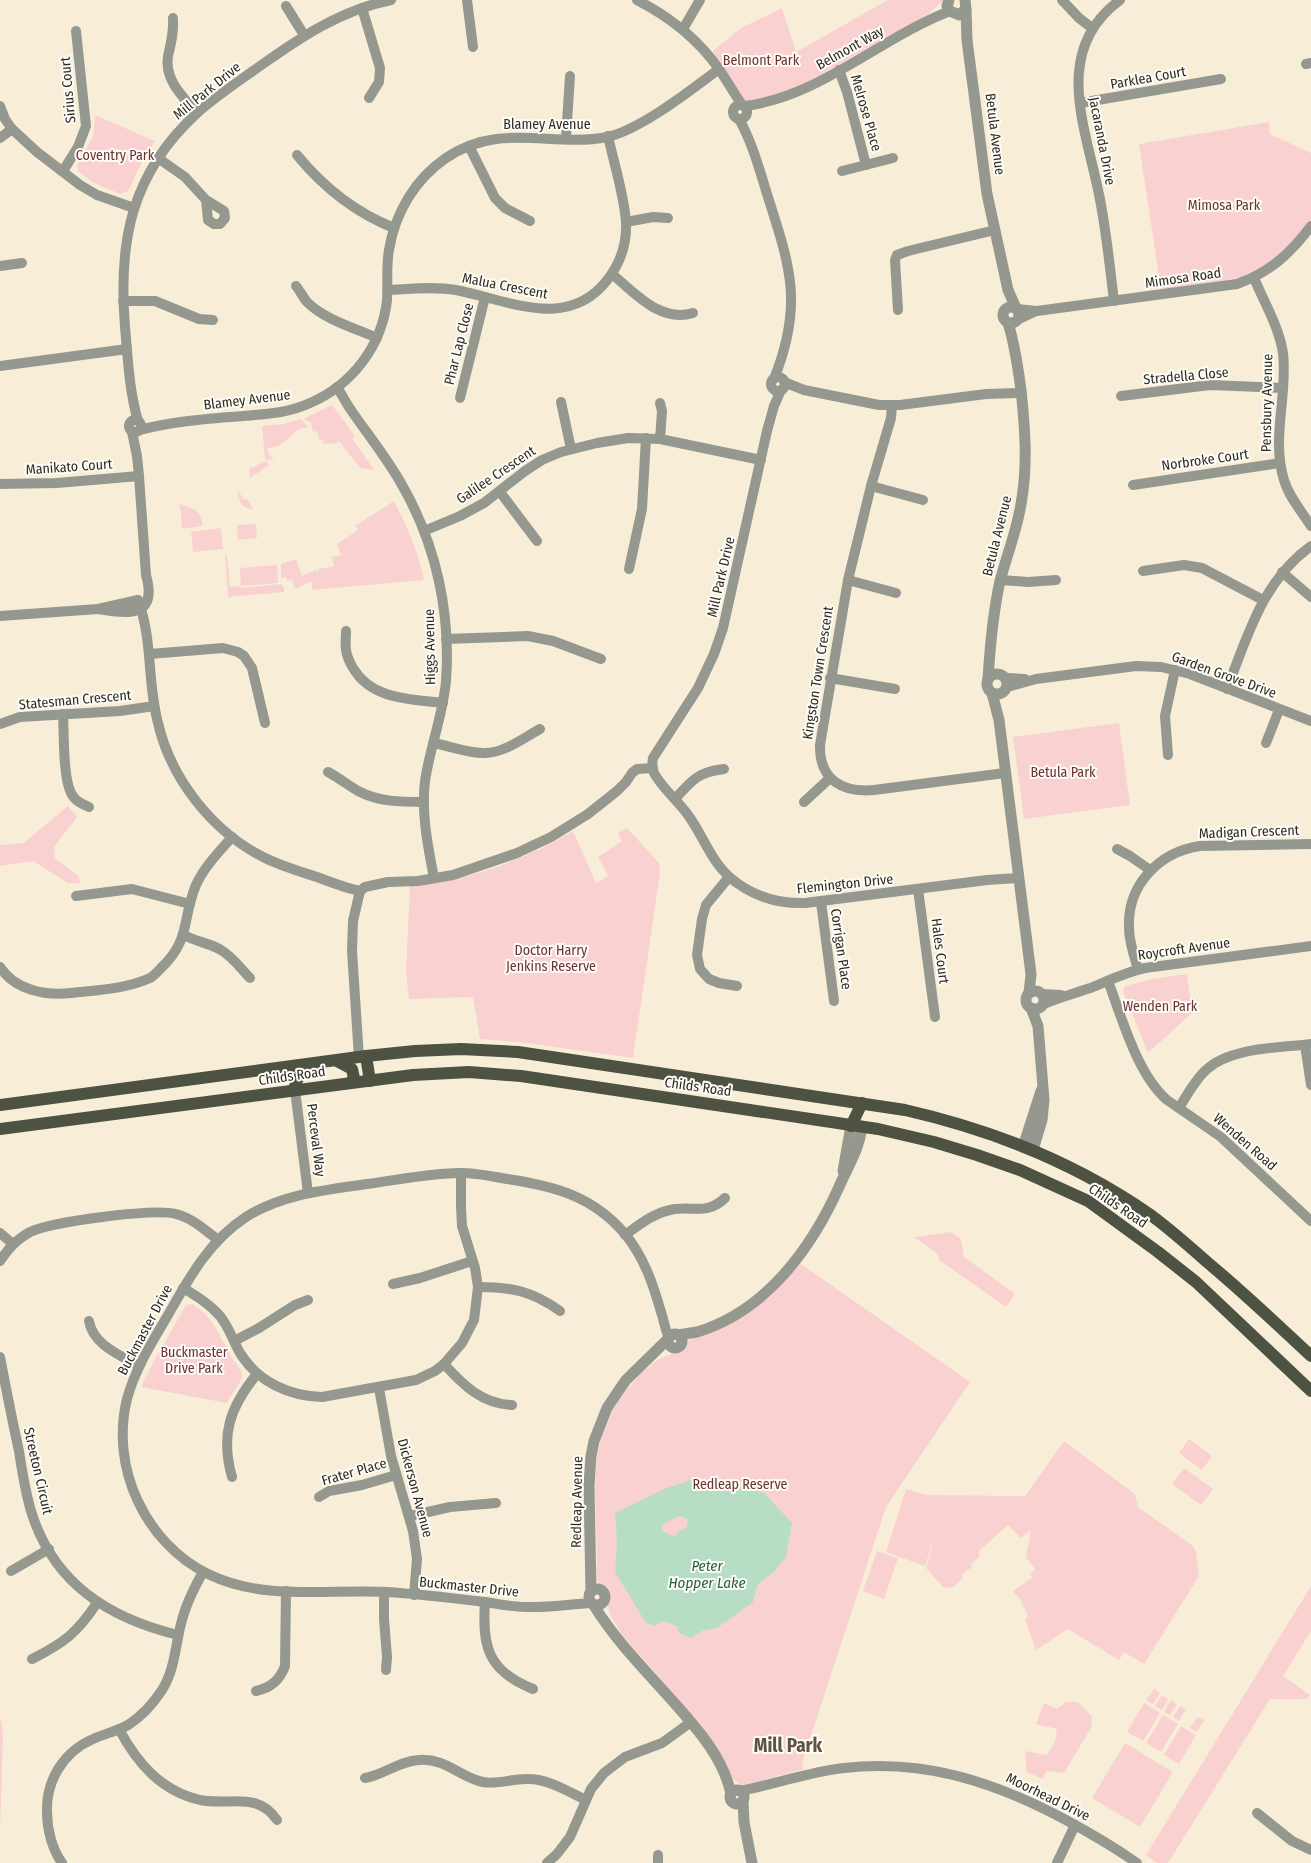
<svg xmlns="http://www.w3.org/2000/svg" width="1311" height="1863" viewBox="0 0 1311 1863" font-family="'Fira Sans Condensed',sans-serif">
<style>
.green{fill:#fad1d1}
.water{fill:#b7dec5;fill-rule:evenodd}
.lines{fill:none;stroke-linecap:round;stroke-linejoin:round}
.minor{stroke:#95988f;stroke-width:10}
.tertiary{stroke:#95988f;stroke-width:11}
.primary{stroke:#4d5242;stroke-width:12}
.labels{text-anchor:middle;dominant-baseline:central;stroke-width:4;stroke-linejoin:round;paint-order:stroke}
.street-label{font-size:14px;fill:#2f2b22;stroke:#fefcf7}
.park-label{font-size:14px;fill:#6c3235;stroke:#fefcf7}
.water-label{font-size:15px;font-style:italic;fill:#246242;stroke:#fefcf7}
.district-label{font-size:19px;font-weight:bold;fill:#5d5441;stroke:#fefcf7}
</style>
<rect width="100%" height="100%" fill="#f8eed7"/>
<g class="green">
<polygon points="888,0 944,0 928,14 802,85 759,100 744,101 713,51 741,28 782,8 796,52"/>
<polygon points="95,115 155,141 141,164 128,191 120,194 94,183 79,172 77,165 93,136"/>
<polygon points="1269,122 1270,134 1311,153 1311,219 1294,242 1262,268 1240,278 1161,290 1139,144"/>
<polygon points="332,405 355,436 352,438 374,470 360,468 339,441 333,445 333,443 324,444 323,440 319,440 317,431 313,432 311,423 305,420 305,418"/>
<polygon points="301,419 308,427 299,429 279,446 267,448 268,453 274,459 265,460 262,426 283,424"/>
<polygon points="266,461 269,465 250,478 249,469"/>
<path d="M 238,490 L 244,500 L 247,499 L 253,509 C 241,509 239,501 238,490 Z"/>
<path d="M 394,501 C 407,526 418,552 424,580 L 312,590 L 312,581 L 295,589 L 292,581 L 294,579 L 287,581 L 286,577 L 281,578 L 281,564 L 296,559 L 302,576 L 316,570 L 319,574 L 318,569 L 334,566 L 332,557 L 341,555 L 337,544 L 358,530 L 355,526 Z"/>
<polygon points="180,504 196,510 202,519 202,526 182,529"/>
<polygon points="256,524 257,538 238,540 237,525"/>
<polygon points="221,528 223,549 193,552 191,532"/>
<polygon points="225,555 227,555 230,587 239,586 240,588 281,584 284,587 284,592 228,597"/>
<polygon points="277,565 278,583 241,586 240,568"/>
<polygon points="1119,723 1130,805 1024,819 1013,737"/>
<polygon points="68,806 77,817 54,847 55,858 78,876 80,883 68,883 33,861 0,866 0,845 24,843"/>
<path d="M 627,828 L 659,863 L 660,873 L 633,1058 L 526,1043 L 480,1039 L 473,997 L 409,999 L 406,973 L 410,885 C 430,882 451,880 471,875 C 507,865 541,850 573,831 L 596,883 L 608,876 L 598,857 L 622,841 L 618,833 Z"/>
<polygon points="1187,974 1192,1013 1148,1053 1123,991 1125,986 1152,979"/>
<polygon points="951,1232 961,1239 964,1257 1015,1294 1006,1307 939,1260 938,1254 915,1238 915,1237"/>
<polygon points="801,1264 970,1382 886,1507 802,1763 804,1769 742,1786 732,1778 729,1769 720,1754 698,1721 622,1635 611,1616 607,1604 607,1592 598,1583 596,1577 597,1561 595,1488 597,1456 601,1438 613,1410 621,1397 641,1373 659,1359 679,1351 690,1339 716,1331 731,1323 769,1297"/>
<path d="M 192,1304 C 212,1315 220,1337 231,1356 C 234,1362 242,1369 242,1376 C 241,1384 231,1394 227,1403 L 141,1387 L 154,1361 L 186,1305 Z"/>
<polygon points="1189,1439 1212,1456 1202,1470 1179,1453"/>
<polygon points="1064,1441 1135,1494 1138,1507 1193,1546 1196,1552 1199,1576 1144,1664 1124,1652 1119,1660 1068,1629 1036,1650 1025,1620 1028,1616 1020,1599 1013,1591 1033,1577 1030,1574 1035,1569 1026,1557 1031,1530 1021,1538 1008,1525 979,1551 979,1557 971,1564 972,1567 961,1575 963,1578 953,1587 944,1588 926,1568 937,1528 925,1566 886,1552 906,1489 926,1495 1025,1496"/>
<polygon points="1184,1468 1213,1489 1201,1505 1172,1484"/>
<polygon points="877,1551 898,1558 884,1599 863,1591"/>
<polygon points="1311,1586 1311,1631 1283,1676 1310,1695 1307,1699 1270,1699 1168,1863 1157,1863 1146,1855"/>
<polygon points="1154,1689 1160,1693 1153,1704 1146,1700"/>
<polygon points="1162,1695 1168,1699 1162,1710 1155,1706"/>
<polygon points="1171,1700 1177,1704 1170,1715 1164,1712"/>
<polygon points="1066,1702 1078,1702 1092,1717 1091,1728 1064,1773 1047,1771 1042,1779 1027,1772 1025,1751 1047,1755 1055,1742 1057,1729 1036,1724 1044,1703 1057,1709"/>
<polygon points="1144,1703 1160,1713 1143,1741 1127,1732"/>
<polygon points="1180,1706 1186,1709 1179,1721 1173,1717"/>
<polygon points="0,1715 3,1735 0,1832"/>
<polygon points="1163,1715 1178,1724 1161,1752 1146,1743"/>
<polygon points="1197,1717 1204,1720 1197,1732 1190,1728"/>
<polygon points="1181,1726 1196,1735 1179,1764 1164,1755"/>
<polygon points="1125,1743 1173,1772 1140,1827 1092,1798"/>
</g>
<path class="water" d="M 694,1479 L 746,1486 L 765,1494 L 792,1523 L 786,1557 L 775,1571 L 758,1584 L 753,1602 L 717,1628 L 702,1631 L 691,1638 L 679,1633 L 677,1626 L 664,1621 L 654,1626 L 646,1623 L 615,1572 L 617,1541 L 615,1513 L 664,1489 ZM 680,1516 L 687,1519 L 688,1523 L 686,1528 L 681,1529 L 675,1536 L 667,1534 L 662,1529 L 663,1524 Z"/>
<g class="lines">
<g class="minor">
<polyline points="467,0 473,47"/>
<path d="M 637,0 C 670,17 698,39 719,69 C 727,81 734,93 742,105"/>
<polyline points="1062,0 1079,18 1092,28"/>
<polyline points="286,6 304,35"/>
<polyline points="362,8 380,68 379,82 369,98"/>
<path d="M 173,18 C 174,32 171,43 168,56 C 164,80 183,97 197,113"/>
<polyline points="683,29 700,0"/>
<polyline points="1306,64 1311,63"/>
<polyline points="839,70 847,92 866,165"/>
<polyline points="1080,103 1221,79"/>
<circle cx="740" cy="112" r="7"/>
<polyline points="0,106 5,119 12,129 37,152 80,185 97,195 134,208"/>
<path d="M 744,106 C 818,98 880,38 950,11"/>
<path d="M 739,119 C 752,142 759,168 767,194 C 790,266 804,304 774,379"/>
<polyline points="0,138 12,129"/>
<polyline points="566,138 570,76"/>
<polyline points="469,146 495,198 505,208 530,221"/>
<path d="M 297,155 C 324,188 354,212 394,228"/>
<polyline points="158,158 185,177 206,200 224,211 225,218 220,224 214,224 208,220 206,200"/>
<polyline points="63,171 78,147 86,126 76,31"/>
<polyline points="842,171 893,158"/>
<polyline points="626,222 653,217 668,218"/>
<polyline points="0,266 22,263"/>
<path d="M 612,274 C 635,293 660,323 693,313"/>
<path d="M 1254,278 C 1264,302 1279,327 1283,353 C 1288,395 1271,438 1284,480 C 1289,497 1302,512 1311,526"/>
<path d="M 296,286 C 300,291 303,297 307,302 C 325,320 355,328 377,338"/>
<path d="M 388,290 C 410,289 434,286 456,290 C 508,300 568,332 608,279 C 621,262 627,244 626,222 C 624,194 614,164 608,136"/>
<polyline points="123,301 155,301 199,319 213,320"/>
<path d="M 1114,301 C 1110,269 1107,237 1101,205 C 1089,134 1048,53 1120,0"/>
<path d="M 1017,309 L 1037,311 L 1237,284 C 1269,273 1291,253 1311,226"/>
<polyline points="898,310 895,260 897,255 908,251 995,230"/>
<polyline points="1019,319 1034,312"/>
<polyline points="0,366 127,349"/>
<circle cx="778" cy="384" r="7"/>
<polyline points="784,382 804,390 879,405 900,405 986,394 1021,393"/>
<path d="M 337,387 C 342,395 346,403 351,410 C 368,435 387,458 402,485 C 436,544 451,613 446,681 C 443,715 430,747 425,781 C 421,813 428,847 434,878"/>
<path d="M 781,390 L 774,406 L 767,431 L 723,628 L 714,654 L 698,688 L 653,758 C 652,763 652,768 654,773 C 662,788 678,801 688,815 C 705,838 712,866 737,883 C 758,898 780,904 805,903 L 987,880 L 1018,878"/>
<polyline points="1121,396 1210,385 1283,388"/>
<polyline points="460,398 485,297"/>
<polyline points="561,402 571,449"/>
<path d="M 892,405 L 891,418 L 871,486 L 848,580 L 820,745 C 819,780 843,793 874,790 L 1005,773"/>
<circle cx="135" cy="426" r="6"/>
<path d="M 138,421 C 129,390 128,359 125,327 C 118,242 131,174 196,114 C 216,96 239,81 260,66 C 301,37 341,10 391,0"/>
<path d="M 140,430 C 173,421 208,419 243,416 C 266,414 289,413 310,403 C 352,385 382,346 387,300 C 388,283 386,266 389,250 C 395,213 415,179 446,158 C 500,121 551,148 607,137 C 640,130 691,90 719,69"/>
<polyline points="660,439 662,411 660,403"/>
<polyline points="0,484 57,483 139,476"/>
<polyline points="1133,485 1280,463"/>
<polyline points="871,486 923,500"/>
<polyline points="500,492 537,541"/>
<polyline points="424,531 460,516 484,503 525,471 542,460 561,452 597,443 628,438 660,439 761,460"/>
<polyline points="629,569 642,509 646,438"/>
<polyline points="1143,571 1184,565 1202,568 1263,600"/>
<polyline points="1282,572 1311,597"/>
<polyline points="848,580 896,593"/>
<polyline points="1001,580 1028,582 1056,580"/>
<path d="M 138,600 C 153,640 147,682 158,723 C 171,779 212,831 263,857 C 281,866 298,871 317,877 C 330,882 346,888 360,891 L 365,887 L 388,882 L 418,881 L 453,875 L 517,853 L 551,837 L 588,814 L 617,791 L 626,782 L 632,773 L 637,769 L 653,768"/>
<path d="M 98,609 C 128,614 158,618 146,575 L 139,476 L 137,456 L 132,432"/>
<polyline points="0,616 98,609 138,600"/>
<path d="M 346,631 C 346,637 345,644 346,650 C 347,657 350,663 353,668 C 372,700 410,699 443,703"/>
<polyline points="446,639 528,636 553,641 601,659"/>
<polyline points="150,654 223,648 238,652 244,656 252,668 265,723"/>
<polyline points="830,678 895,689"/>
<polyline points="1006,678 1025,679"/>
<polyline points="1007,687 1036,679 1136,666 1161,667 1190,674 1311,721"/>
<path d="M 1227,689 C 1247,637 1263,580 1311,546"/>
<path d="M 63,714 C 64,734 63,777 71,793 C 75,801 82,804 89,807"/>
<polyline points="0,724 20,717 120,711 154,706"/>
<path d="M 434,743 C 449,746 467,753 483,753 C 503,754 523,738 540,729"/>
<polyline points="1266,743 1279,710"/>
<polyline points="1168,755 1165,716 1175,670"/>
<path d="M 328,772 C 339,778 348,785 358,791 C 379,802 401,802 424,802"/>
<path d="M 675,799 C 692,780 698,772 724,769"/>
<polyline points="804,802 830,778"/>
<polyline points="1117,849 1130,856 1150,870"/>
<polyline points="729,877 706,905 702,919 697,955 700,969 709,979 719,983 737,986"/>
<polyline points="918,889 935,1017"/>
<polyline points="76,896 132,889 190,904"/>
<polyline points="821,902 834,1001"/>
<path d="M 184,935 C 196,942 210,943 221,950 C 233,957 241,969 250,978"/>
<path d="M 0,967 C 15,990 45,996 71,993 C 97,990 126,989 150,978 C 154,976 158,971 161,968 C 191,940 182,918 196,885 C 204,867 219,852 232,837"/>
<path d="M 1138,969 C 1134,956 1129,942 1129,928 C 1127,885 1159,852 1200,846 L 1311,844"/>
<path d="M 1108,981 C 1122,1018 1137,1074 1167,1100 L 1221,1137 L 1311,1221"/>
<polyline points="1042,994 1061,995"/>
<path d="M 1044,1004 C 1060,997 1076,993 1093,987 C 1110,980 1126,972 1145,968 L 1311,946"/>
<polyline points="1305,1045 1311,1085"/>
<polyline points="359,1058 352,951 353,921 360,891"/>
<polyline points="295,1090 308,1193"/>
<path d="M 1179,1108 C 1187,1095 1195,1080 1206,1070 C 1230,1047 1280,1048 1311,1044"/>
<polyline points="0,1233 13,1244"/>
<path d="M 625,1235 C 639,1225 652,1214 670,1210 C 692,1205 706,1216 725,1198"/>
<path d="M 0,1261 C 7,1250 17,1239 30,1232 C 51,1222 153,1208 176,1214 C 192,1218 205,1230 218,1240"/>
<polyline points="393,1284 420,1278 472,1261"/>
<path d="M 478,1287 C 512,1287 532,1291 560,1311"/>
<path d="M 183,1288 C 196,1296 210,1304 220,1316 C 229,1327 233,1341 240,1353 C 258,1382 289,1396 322,1397 L 416,1380 L 435,1371 L 444,1364 L 462,1343 L 474,1320 L 478,1287 L 475,1268 L 462,1226 L 461,1207 L 461,1173"/>
<path d="M 89,1321 C 93,1345 120,1355 139,1366"/>
<polyline points="234,1341 259,1328 295,1305 308,1300"/>
<path d="M 0,1357 C 6,1388 12,1420 19,1451 C 22,1471 25,1491 31,1511 C 53,1583 108,1618 178,1635"/>
<path d="M 444,1364 C 463,1385 482,1404 512,1405"/>
<polyline points="379,1388 391,1456 413,1531 417,1559 414,1595"/>
<path d="M 232,1477 C 220,1435 230,1407 257,1374"/>
<polyline points="319,1497 329,1491 362,1485 396,1475"/>
<polyline points="410,1516 450,1507 496,1503"/>
<polyline points="11,1571 49,1549"/>
<polyline points="384,1592 384,1619 387,1657 386,1670"/>
<path d="M 485,1602 C 482,1647 488,1671 533,1689"/>
<path d="M 592,1603 C 570,1604 547,1608 525,1607 C 512,1607 499,1604 485,1602 C 452,1598 419,1594 386,1592 C 326,1589 263,1601 208,1574 C 145,1543 110,1467 127,1399 C 135,1369 152,1342 168,1315 C 189,1278 209,1241 246,1217 C 282,1194 325,1190 367,1184 C 398,1180 430,1173 460,1173 C 476,1173 491,1176 507,1179 C 554,1186 593,1196 625,1234 C 644,1257 653,1284 661,1312 C 664,1321 665,1329 669,1338"/>
<path d="M 32,1659 C 64,1643 77,1633 97,1603"/>
<path d="M 256,1691 C 271,1688 280,1680 285,1666 L 286,1591"/>
<path d="M 119,1729 C 137,1763 161,1791 200,1800 C 230,1806 257,1791 277,1820"/>
<path d="M 365,1778 C 384,1775 399,1761 419,1760 C 446,1758 459,1777 483,1782 C 499,1785 513,1778 529,1779 C 548,1779 569,1792 586,1800"/>
<path d="M 740,1791 C 775,1784 809,1772 844,1768 C 925,1759 995,1782 1066,1820 C 1090,1833 1114,1847 1137,1863"/>
<polyline points="1257,1813 1292,1841 1311,1850"/>
<polyline points="658,1855 658,1863"/>
<path d="M 62,1863 C 52,1849 47,1829 47,1812 C 46,1781 63,1752 93,1739 C 104,1734 117,1731 128,1725 C 142,1716 153,1704 162,1690 C 175,1669 175,1647 181,1624 C 185,1606 194,1588 203,1572"/>
<polyline points="547,1863 557,1854 570,1837 591,1789 604,1773 625,1757 662,1743 691,1722"/>
<polyline points="1057,1863 1075,1825"/>
</g>
<g class="tertiary">
<polyline points="949,0 947,6 950,11 959,15 966,9 965,0"/>
<polyline points="966,9 967,40 987,194 1008,290 1016,308"/>
<circle cx="1011" cy="315" r="8"/>
<circle cx="997" cy="684" r="10"/>
<path d="M 988,679 C 990,646 993,613 1000,581 C 1007,555 1017,530 1021,504 C 1028,465 1025,428 1021,390 C 1018,367 1015,345 1008,323"/>
<polyline points="992,693 999,720 1031,974 1029,993"/>
<circle cx="1035" cy="1000" r="9"/>
<polyline points="1031,1008 1038,1026 1044,1100 1042,1120 1033,1150"/>
<polyline points="1023,1147 1041,1091"/>
<polyline points="843,1171 851,1126"/>
<circle cx="675" cy="1341" r="7"/>
<path d="M 678,1335 C 684,1334 691,1333 697,1332 C 766,1311 811,1249 839,1187 C 848,1166 859,1150 862,1127"/>
<circle cx="597" cy="1597" r="8"/>
<polyline points="591,1592 589,1485 591,1456 594,1441 607,1408 617,1393 626,1380 668,1339"/>
<path d="M 593,1604 C 616,1642 649,1674 678,1707 C 700,1732 724,1760 731,1794"/>
<circle cx="737" cy="1797" r="7"/>
<polyline points="743,1801 744,1822 752,1863"/>
</g>
<g class="primary">
<polyline points="366,1056 370,1081"/>
<polyline points="337,1061 352,1069 354,1078 350,1083"/>
<path d="M 295,1090 C 294,1079 304,1071 312,1064"/>
<path d="M 0,1105 L 366,1056 L 415,1051 L 461,1049 L 518,1052 L 905,1110 C 993,1130 1078,1164 1152,1216 C 1171,1230 1189,1246 1207,1262 C 1243,1292 1277,1324 1311,1356"/>
<polyline points="851,1126 862,1103"/>
<polyline points="0,1129 413,1075 469,1072 521,1076 878,1129 934,1142 977,1155 1020,1170 1088,1201 1158,1252 1196,1282 1311,1391"/>
</g>
</g>
<g class="labels">
<g class="street-label">
<text transform="translate(850 48) rotate(-29)">Belmont Way</text>
<text transform="translate(1148 78) rotate(-10)">Parklea Court</text>
<text transform="translate(68 90) rotate(-95)">Sirius Court</text>
<text transform="translate(207 91) rotate(-39)">Mill Park Drive</text>
<text transform="translate(866 113) rotate(74)">Melrose Place</text>
<text x="547" y="124">Blamey Avenue</text>
<text transform="translate(995 134) rotate(83)">Betula Avenue</text>
<text transform="translate(1102 141) rotate(79)">Jacaranda Drive</text>
<text transform="translate(1183 278) rotate(-8)">Mimosa Road</text>
<text transform="translate(505 286) rotate(11)">Malua Crescent</text>
<text transform="translate(459 344) rotate(-76)">Phar Lap Close</text>
<text transform="translate(1186 376) rotate(-5)">Stradella Close</text>
<text transform="translate(247 400) rotate(-7)">Blamey Avenue</text>
<text transform="translate(1267 403) rotate(-89)">Pensbury Avenue</text>
<text transform="translate(1205 460) rotate(-8)">Norbroke Court</text>
<text transform="translate(69 467) rotate(-4)">Manikato Court</text>
<text transform="translate(496 475) rotate(-34)">Galilee Crescent</text>
<text transform="translate(997 536) rotate(-76)">Betula Avenue</text>
<text transform="translate(721 577) rotate(-77)">Mill Park Drive</text>
<text transform="translate(430 647) rotate(-91)">Higgs Avenue</text>
<text transform="translate(818 673) rotate(-81)">Kingston Town Crescent</text>
<text transform="translate(1224 675) rotate(20)">Garden Grove Drive</text>
<text transform="translate(75 700) rotate(-5)">Statesman Crescent</text>
<text transform="translate(1249 832) rotate(-2)">Madigan Crescent</text>
<text transform="translate(845 884) rotate(-6)">Flemington Drive</text>
<text transform="translate(841 949) rotate(82)">Corrigan Place</text>
<text transform="translate(1184 949) rotate(-8)">Roycroft Avenue</text>
<text transform="translate(940 951) rotate(83)">Hales Court</text>
<text transform="translate(292 1076) rotate(-8)">Childs Road</text>
<text transform="translate(698 1087) rotate(8)">Childs Road</text>
<text transform="translate(316 1140) rotate(83)">Perceval Way</text>
<text transform="translate(1245 1142) rotate(41)">Wenden Road</text>
<text transform="translate(1118 1206) rotate(34)">Childs Road</text>
<text transform="translate(145 1330) rotate(-62)">Buckmaster Drive</text>
<text transform="translate(38 1471) rotate(77)">Streeton Circuit</text>
<text transform="translate(354 1472) rotate(-16)">Frater Place</text>
<text transform="translate(415 1488) rotate(75)">Dickerson Avenue</text>
<text transform="translate(577 1502) rotate(-89)">Redleap Avenue</text>
<text transform="translate(469 1587) rotate(6)">Buckmaster Drive</text>
<text transform="translate(1048 1797) rotate(26)">Moorhead Drive</text>
</g>
<g class="park-label">
<text x="761" y="60">Belmont Park</text>
<text x="115" y="155">Coventry Park</text>
<text x="1224" y="205">Mimosa Park</text>
<text x="1063" y="772">Betula Park</text>
<text x="551" y="950">Doctor Harry<tspan x="551" dy="16">Jenkins Reserve</tspan></text>
<text x="1160" y="1006">Wenden Park</text>
<text x="194" y="1352">Buckmaster<tspan x="194" dy="16">Drive Park</tspan></text>
<text x="740" y="1484">Redleap Reserve</text>
</g>
<g class="water-label">
<text x="707" y="1566">Peter<tspan x="707" dy="17">Hopper Lake</tspan></text>
</g>
<g class="district-label">
<text x="788" y="1745">Mill Park</text>
</g>
</g>
</svg>
